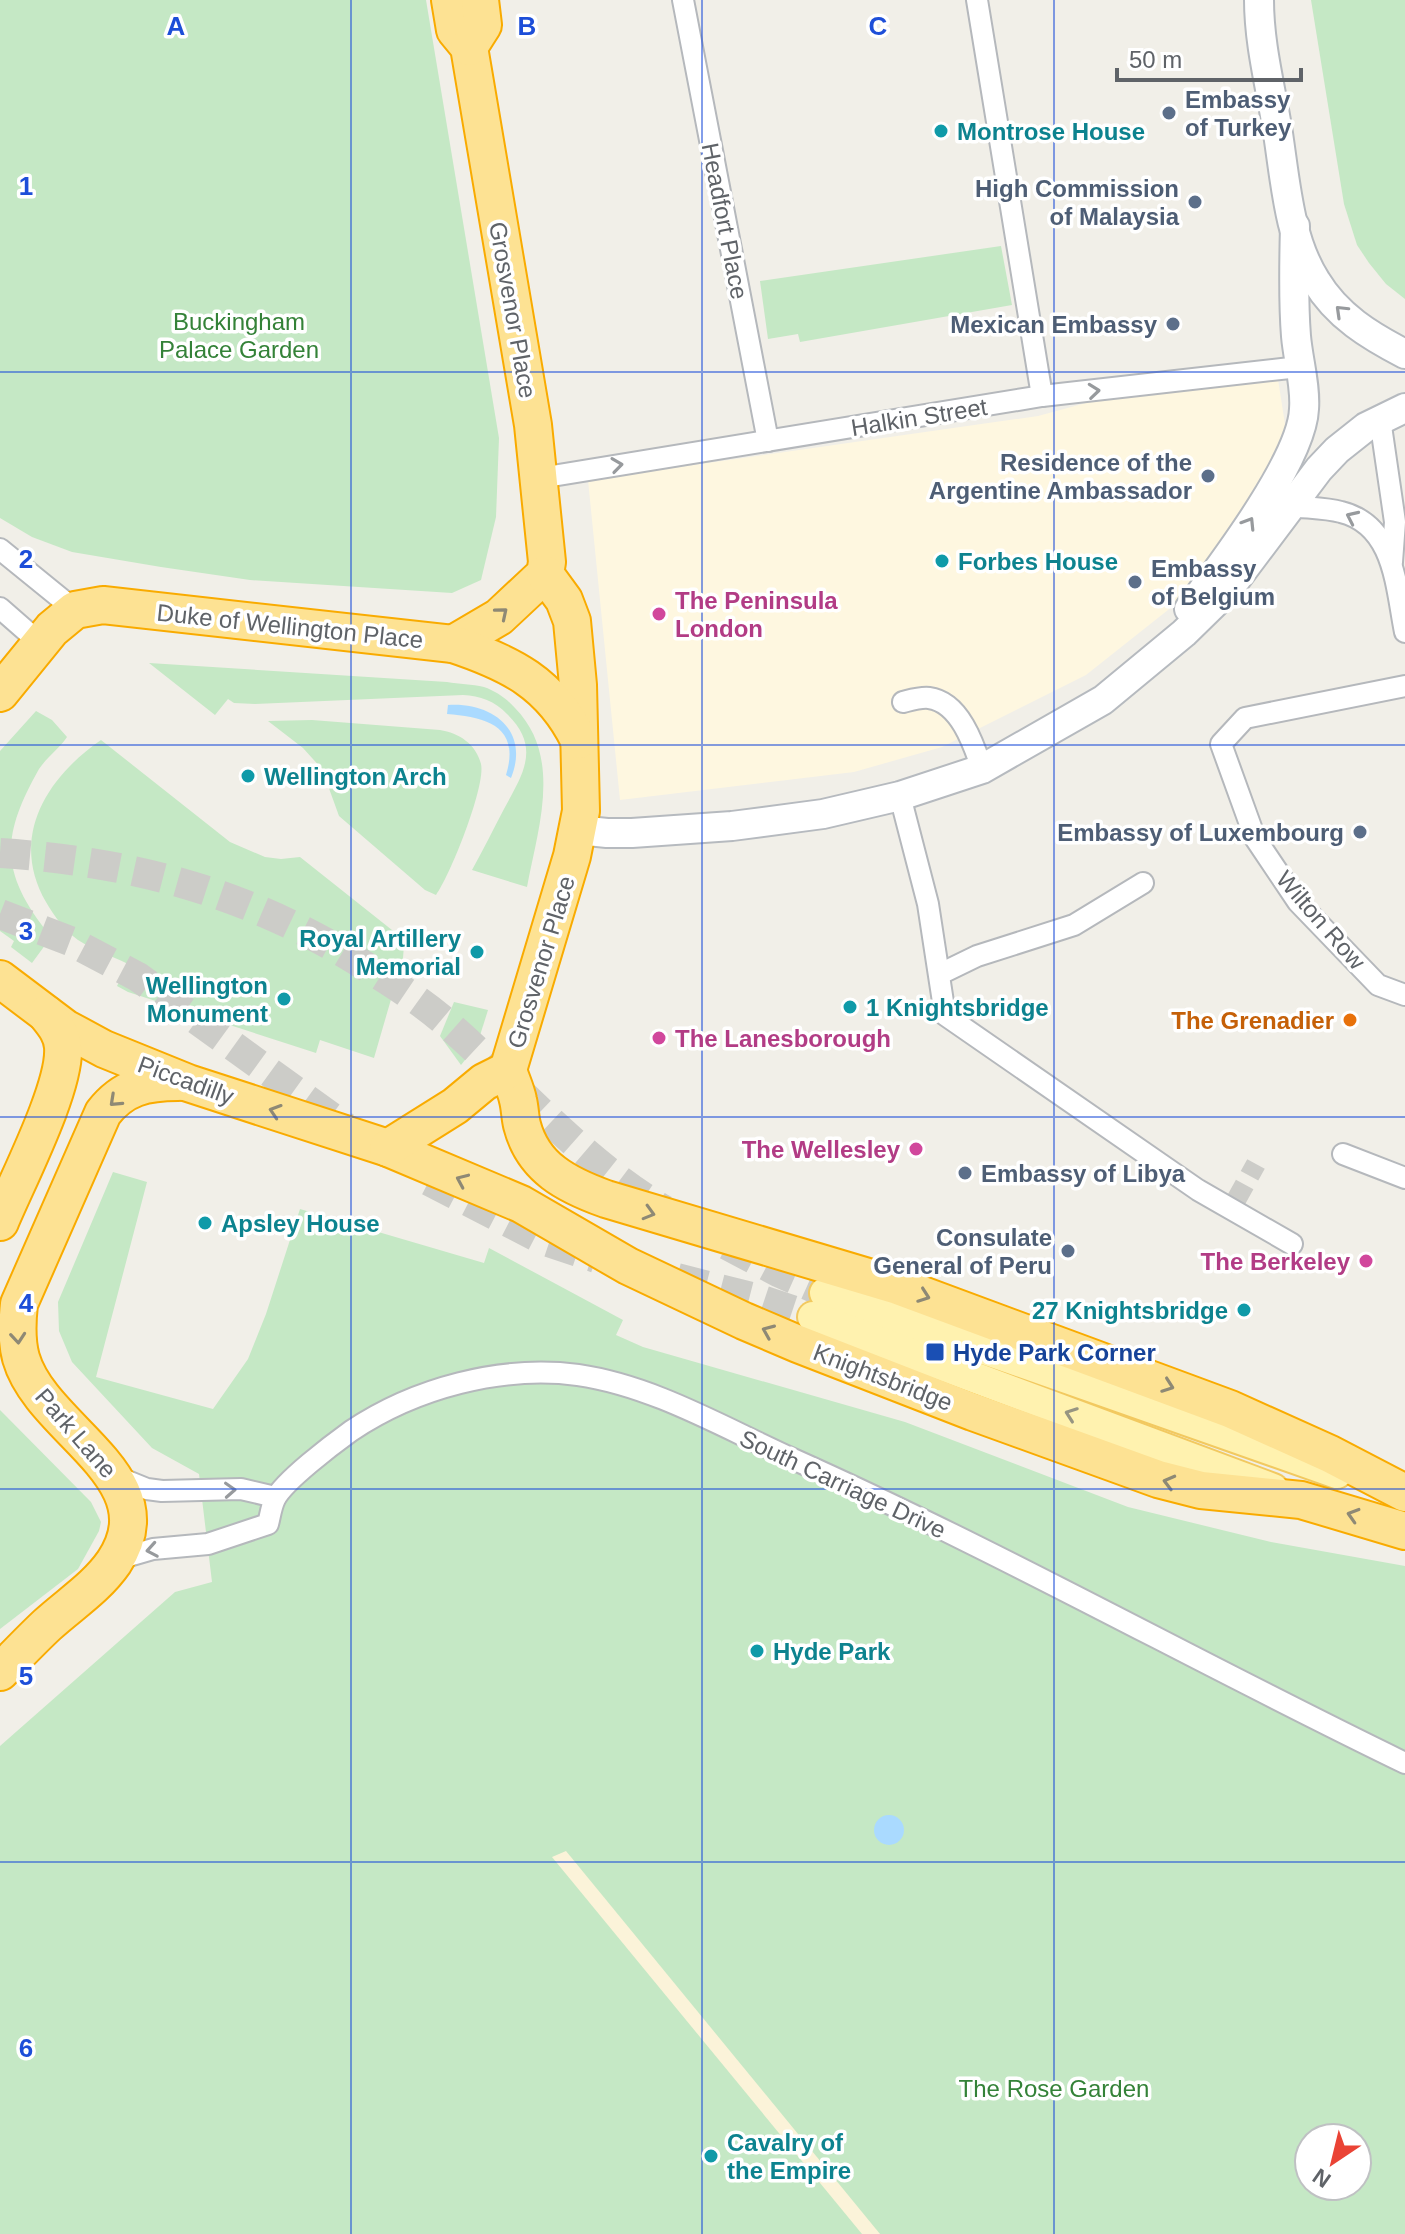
<svg xmlns="http://www.w3.org/2000/svg" width="1405" height="2234" viewBox="0 0 1405 2234" font-family="Helvetica,sans-serif">
<style>
.commercial{fill:#fef7e0}
.green{fill:#c5e8c5;fill-rule:evenodd}
.sand{fill:#fbf3d9}
.water{fill:#aadaff}
.lines{fill:none;stroke-linecap:round;stroke-linejoin:round}
.street-tunnel{stroke:#ccccc8;stroke-width:20;stroke-dasharray:20 10;stroke-linecap:butt}
.primary-tunnel{stroke:#ccccc8;stroke-width:30;stroke-dasharray:30 15;stroke-linecap:butt}
.street-casing{stroke:#b5b8bc;stroke-width:24}
.secondary-casing{stroke:#b6babf;stroke-width:32}
.primary-casing{stroke:#f2c960;stroke-width:34}
.highway-casing{stroke:#f9ab00;stroke-width:40}
.street{stroke:#fff;stroke-width:20}
.secondary{stroke:#fff;stroke-width:28}
.primary{stroke:#fff2af;stroke-width:30}
.highway{stroke:#fde293;stroke-width:36}
.oneway{stroke:#979a9d}
.oneway2{stroke:#8e8975}
.oneway3{stroke:#979581}
.grid{fill:none;stroke:#1d4ed8;stroke-width:2;stroke-opacity:0.55}
.service-dot{fill:#5c6f8a;stroke:#fff;stroke-width:3}
.culture-dot{fill:#0f9aa8;stroke:#fff;stroke-width:3}
.hotel-dot{fill:#d1479c;stroke:#fff;stroke-width:3}
.food-dot{fill:#e8710a;stroke:#fff;stroke-width:3}
.transit-dot{fill:#1a4fb4;stroke:#fff;stroke-width:3}
.labels{text-anchor:middle;dominant-baseline:central;stroke-width:7;stroke-linejoin:round;paint-order:stroke}
.service-label{font-size:24px;font-weight:bold;fill:#4e5e75;stroke:#fff;text-anchor:end}
.culture-label{font-size:24px;font-weight:bold;fill:#0d838f;stroke:#fff;text-anchor:start}
.street-label{font-size:24px;fill:#5f6368;stroke:#fff}
.park-label{font-size:24px;fill:#348238;stroke:#fff}
.hotel-label{font-size:24px;font-weight:bold;fill:#b23c85;stroke:#fff;text-anchor:start}
.food-label{font-size:24px;font-weight:bold;fill:#c56008;stroke:#fff;text-anchor:end}
.transit-label{font-size:24px;font-weight:bold;fill:#164399;stroke:#fff;text-anchor:start}
.grid-label{font-size:26px;text-anchor:middle;font-weight:bold;fill:#1d4ed8;stroke:#fff;stroke-width:7;stroke-linejoin:round;paint-order:stroke}
</style>
<rect width="100%" height="100%" fill="#f1efe8"/>
<polygon class="commercial" points="1275,360 1289,450 1247,519 1173,606 1086,675 942,747 854,772 620,800 588,480 1038,416 1230,364"/>
<g class="green">
<polygon points="0,0 426,0 499,438 496,517 481,580 452,593 250,580 161,567 72,552 32,537 0,518"/>
<polygon points="1311,0 1405,0 1405,299 1386,284 1369,263 1357,245 1344,204"/>
<polygon points="1001,246 1012,305 800,342 798,334 768,339 760,281"/>
<path d="M 149,663 L 447,682 C 459,684 472,684 484,687 C 496,691 507,699 515,708 C 563,757 538,828 527,887 L 472,870 C 483,850 493,830 504,809 C 522,775 542,748 507,714 C 495,701 480,696 463,695 L 255,704 L 234,703 L 228,699 L 215,715 Z"/>
<path d="M 36,711 L 52,720 L 67,737 C 59,749 47,757 39,769 C 0,838 0,874 51,937 L 32,963 L 11,947 L 14,941 L 0,931 L 0,751 Z"/>
<path d="M 312,720 L 440,730 C 459,733 476,744 481,764 C 486,786 450,876 436,895 L 425,890 L 339,816 L 322,769 L 303,748 L 268,721 Z"/>
<path d="M 101,740 L 230,842 L 265,857 L 281,859 L 300,857 L 397,934 L 404,945 L 403,958 L 374,1058 L 320,1040 L 316,1053 L 128,992 L 117,986 L 128,964 C 112,956 93,950 78,940 C 65,931 54,916 46,902 C 9,838 46,778 101,740 Z"/>
<polygon points="454,1002 488,1010 477,1045 461,1065 440,1036"/>
<path d="M 113,1172 L 147,1182 L 96,1377 L 213,1409 L 248,1359 L 266,1314 L 300,1209 L 484,1263 L 489,1248 L 623,1320 L 616,1335 L 643,1347 L 905,1422 L 1128,1507 L 1271,1542 L 1405,1566 L 1405,2234 L 0,2234 L 0,1746 L 175,1592 L 212,1582 L 199,1474 L 152,1448 L 72,1362 L 59,1331 L 58,1302 ZM 1309,2138 L 1357,2138 L 1357,2186 L 1309,2186 Z"/>
<polygon points="0,1410 91,1502 101,1522 99,1531 78,1569 0,1629"/>
</g>
<polygon class="sand" points="566,1851 880,2234 862,2234 552,1857"/>
<g class="water">
<path d="M 448,705 C 493,702 530,731 511,778 L 506,775 C 521,726 486,717 447,714 Z"/>
<circle cx="889" cy="1830" r="15"/>
</g>
<g class="lines">
<polyline class="street-tunnel" points="1235,1202 1256,1164"/>
<g class="primary-tunnel">
<path d="M 0,853 C 137,862 257,895 373,971 C 400,988 428,1006 452,1028 C 522,1090 582,1161 664,1210"/>
<polyline points="0,914 70,941 138,977 345,1127"/>
<polyline points="429,1181 545,1241 596,1258"/>
<polyline points="727,1245 778,1272 825,1293"/>
<polyline points="677,1278 759,1299 813,1317"/>
</g>
<g class="street-casing">
<g id="street">
<polyline points="683,0 768,441"/>
<polyline points="977,0 1042,396"/>
<polyline points="1380,419 1395,522 1392,562"/>
<polyline points="540,478 1042,396 1299,367"/>
<path d="M 1291,506 C 1307,508 1326,508 1341,512 C 1395,525 1396,588 1405,632"/>
<polyline points="0,549 75,610"/>
<polyline points="0,608 40,643"/>
<polyline points="1405,686 1245,718 1221,744 1255,838 1298,902 1378,985 1405,995"/>
<path d="M 903,702 C 911,700 921,697 929,698 C 960,702 974,745 982,769"/>
<polyline points="900,796 928,904 945,1015 1198,1190 1292,1244"/>
<polyline points="940,974 977,956 1074,925 1143,883"/>
<polyline points="1343,1154 1405,1178"/>
<polyline points="115,1476 147,1489 162,1491 241,1489 275,1497"/>
<path d="M 115,1560 L 153,1549 L 208,1544 L 268,1524 C 270,1517 271,1507 275,1499 C 284,1481 333,1444 351,1431 C 415,1388 501,1365 578,1375 C 654,1386 724,1428 793,1459 C 1001,1552 1200,1664 1405,1763"/>
</g>
</g>
<g class="secondary-casing">
<g id="secondary">
<path d="M 1259,0 C 1259,41 1269,81 1276,121 C 1285,173 1287,236 1316,281 C 1337,316 1370,336 1405,354"/>
<path d="M 1189,609 C 1221,566 1302,460 1304,409 C 1306,386 1298,360 1296,336 C 1293,299 1294,263 1295,226"/>
<polyline points="578,830 607,833 632,833 732,826 823,814 900,796 982,769 1103,700 1184,633 1228,590 1319,469 1337,450 1366,427 1405,408"/>
</g>
</g>
<g class="primary-casing">
<g id="primary">
<polyline points="825,1293 1337,1473"/>
<polyline points="813,1317 1273,1489"/>
</g>
</g>
<g class="highway-casing">
<g id="highway">
<polyline points="450,0 455,30 469,47 533,425 547,562 545,574 499,617 453,644"/>
<polyline points="469,47 483,25 480,0"/>
<path d="M 545,574 L 564,600 L 572,621 L 578,685 L 581,811 L 572,856 L 508,1070 C 511,1080 516,1090 518,1100 C 520,1108 520,1117 522,1125 C 533,1168 567,1185 606,1199 L 898,1286 L 1230,1409 L 1330,1454 L 1405,1493"/>
<path d="M 0,693 L 52,629 L 75,610 L 103,605 L 453,644 C 510,663 551,683 579,740"/>
<polyline points="0,979 65,1028 104,1049 188,1083 388,1148 521,1204 628,1266 744,1321 798,1344 973,1412 1158,1479 1201,1490 1301,1500 1405,1531"/>
<polyline points="388,1148 455,1106 484,1082 508,1070"/>
<path d="M 0,1222 C 17,1181 66,1087 63,1047 C 62,1033 54,1024 46,1014"/>
<path d="M 0,1672 C 16,1656 31,1640 47,1625 C 70,1604 96,1588 114,1562 C 170,1477 42,1431 21,1358 C 16,1340 17,1322 19,1304 L 103,1113 C 123,1087 146,1082 178,1082"/>
</g>
</g>
<use href="#street" class="street"/>
<use href="#secondary" class="secondary"/>
<use href="#primary" class="primary"/>
<use href="#highway" class="highway"/>
</g>
<defs><path id="oneway-chevron" d="M-2-3.5L2.5 0L-2 3.5" fill="none" stroke-width="1.6" stroke-linecap="round" stroke-linejoin="round" transform="scale(2)"/></defs>
<g class="oneway">
<use href="#oneway-chevron" transform="translate(1341 311) rotate(-136)"/>
<use href="#oneway-chevron" transform="translate(1094 391) rotate(-6)"/>
<use href="#oneway-chevron" transform="translate(617 465) rotate(-8)"/>
<use href="#oneway-chevron" transform="translate(1352 517) rotate(-155)"/>
<use href="#oneway-chevron" transform="translate(1249 523) rotate(-58)"/>
<use href="#oneway-chevron" transform="translate(230 1490) rotate(-3)"/>
<use href="#oneway-chevron" transform="translate(152 1550) rotate(170)"/>
</g>
<g class="oneway2">
<use href="#oneway-chevron" transform="translate(502 613) rotate(-40)"/>
<use href="#oneway-chevron" transform="translate(115 1101) rotate(137)"/>
<use href="#oneway-chevron" transform="translate(275 1111) rotate(-162)"/>
<use href="#oneway-chevron" transform="translate(462 1180) rotate(-156)"/>
<use href="#oneway-chevron" transform="translate(649 1213) rotate(16)"/>
<use href="#oneway-chevron" transform="translate(924 1296) rotate(20)"/>
<use href="#oneway-chevron" transform="translate(768 1331) rotate(-157)"/>
<use href="#oneway-chevron" transform="translate(18 1338) rotate(85)"/>
<use href="#oneway-chevron" transform="translate(1168 1386) rotate(20)"/>
<use href="#oneway-chevron" transform="translate(1169 1482) rotate(-165)"/>
<use href="#oneway-chevron" transform="translate(1353 1515) rotate(-163)"/>
</g>
<use class="oneway3" href="#oneway-chevron" transform="translate(1071 1414) rotate(-160)"/>
<path class="grid" d="M 351,0 L 351,2234M 702,0 L 702,2234M 1054,0 L 1054,2234M 0,372 L 1405,372M 0,745 L 1405,745M 0,1117 L 1405,1117M 0,1489 L 1405,1489M 0,1862 L 1405,1862"/>
<g class="service-dot">
<circle cx="1169" cy="113" r="8"/>
<circle cx="1195" cy="202" r="8"/>
<circle cx="1173" cy="324" r="8"/>
<circle cx="1208" cy="476" r="8"/>
<circle cx="1135" cy="582" r="8"/>
<circle cx="1360" cy="832" r="8"/>
<circle cx="965" cy="1173" r="8"/>
<circle cx="1068" cy="1251" r="8"/>
</g>
<g class="culture-dot">
<circle cx="941" cy="131" r="8"/>
<circle cx="942" cy="561" r="8"/>
<circle cx="248" cy="776" r="8"/>
<circle cx="477" cy="952" r="8"/>
<circle cx="284" cy="999" r="8"/>
<circle cx="850" cy="1007" r="8"/>
<circle cx="205" cy="1223" r="8"/>
<circle cx="1244" cy="1310" r="8"/>
<circle cx="757" cy="1651" r="8"/>
<circle cx="711" cy="2156" r="8"/>
</g>
<g class="hotel-dot">
<circle cx="659" cy="614" r="8"/>
<circle cx="659" cy="1038" r="8"/>
<circle cx="916" cy="1149" r="8"/>
<circle cx="1366" cy="1261" r="8"/>
</g>
<circle class="food-dot" cx="1350" cy="1020" r="8"/>
<rect class="transit-dot" x="925" y="1342" width="20" height="20" rx="4"/>
<g class="labels">
<g class="service-label">
<text x="1185" y="99" text-anchor="start">Embassy<tspan x="1185" dy="28">of Turkey</tspan></text>
<text x="1179" y="188">High Commission<tspan x="1179" dy="28">of Malaysia</tspan></text>
<text x="1157" y="324">Mexican Embassy</text>
<text x="1192" y="462">Residence of the<tspan x="1192" dy="28">Argentine Ambassador</tspan></text>
<text x="1151" y="568" text-anchor="start">Embassy<tspan x="1151" dy="28">of Belgium</tspan></text>
<text x="1344" y="832">Embassy of Luxembourg</text>
<text x="981" y="1173" text-anchor="start">Embassy of Libya</text>
<text x="1052" y="1237">Consulate<tspan x="1052" dy="28">General of Peru</tspan></text>
</g>
<g class="culture-label">
<text x="957" y="131">Montrose House</text>
<text x="958" y="561">Forbes House</text>
<text x="264" y="776">Wellington Arch</text>
<text x="461" y="938" text-anchor="end">Royal Artillery<tspan x="461" dy="28">Memorial</tspan></text>
<text x="268" y="985" text-anchor="end">Wellington<tspan x="268" dy="28">Monument</tspan></text>
<text x="866" y="1007">1 Knightsbridge</text>
<text x="221" y="1223">Apsley House</text>
<text x="1228" y="1310" text-anchor="end">27 Knightsbridge</text>
<text x="773" y="1651">Hyde Park</text>
<text x="727" y="2142">Cavalry of<tspan x="727" dy="28">the Empire</tspan></text>
</g>
<g class="street-label">
<text transform="translate(725 221) rotate(79)">Headfort Place</text>
<text transform="translate(513 310) rotate(80)">Grosvenor Place</text>
<text transform="translate(919 417) rotate(-9)">Halkin Street</text>
<text transform="translate(290 626) rotate(6)">Duke of Wellington Place</text>
<text transform="translate(1321 920) rotate(49)">Wilton Row</text>
<text transform="translate(541 962) rotate(-73)">Grosvenor Place</text>
<text transform="translate(186 1080) rotate(20)">Piccadilly</text>
<text transform="translate(883 1377) rotate(21)">Knightsbridge</text>
<text transform="translate(76 1433) rotate(49)">Park Lane</text>
<text transform="translate(843 1484) rotate(25)">South Carriage Drive</text>
</g>
<g class="park-label">
<text x="239" y="321">Buckingham<tspan x="239" dy="28">Palace Garden</tspan></text>
<text x="1054" y="2088">The Rose Garden</text>
</g>
<g class="hotel-label">
<text x="675" y="600">The Peninsula<tspan x="675" dy="28">London</tspan></text>
<text x="675" y="1038">The Lanesborough</text>
<text x="900" y="1149" text-anchor="end">The Wellesley</text>
<text x="1350" y="1261" text-anchor="end">The Berkeley</text>
</g>
<g class="food-label">
<text x="1334" y="1020">The Grenadier</text>
</g>
<g class="transit-label">
<text x="953" y="1352">Hyde Park Corner</text>
</g>
</g>
<g class="grid-label">
<text x="176" y="35">A</text>
<text x="527" y="35">B</text>
<text x="878" y="35">C</text>
<text x="26" y="195">1</text>
<text x="26" y="568">2</text>
<text x="26" y="940">3</text>
<text x="26" y="1312">4</text>
<text x="26" y="1685">5</text>
<text x="26" y="2057">6</text>
</g>
<g transform="translate(1333 2162) rotate(215)"><circle r="38" fill="#ffffff" stroke="#bfc1c3" stroke-width="2"/>
<path d="M0-6L14 30L0 20L-14 30Z" fill="#ea4335"/>
<text y="-12" font-size="22" font-weight="bold" text-anchor="middle" fill="#5f6368">N</text>
</g>
<path d="M1117 68v12h184v-12" fill="none" stroke="#5f6368" stroke-width="4"/>
<text x="1129" y="68" font-size="24" fill="#5f6368" stroke="#ffffff" stroke-width="6" paint-order="stroke">50 m</text>
</svg>
